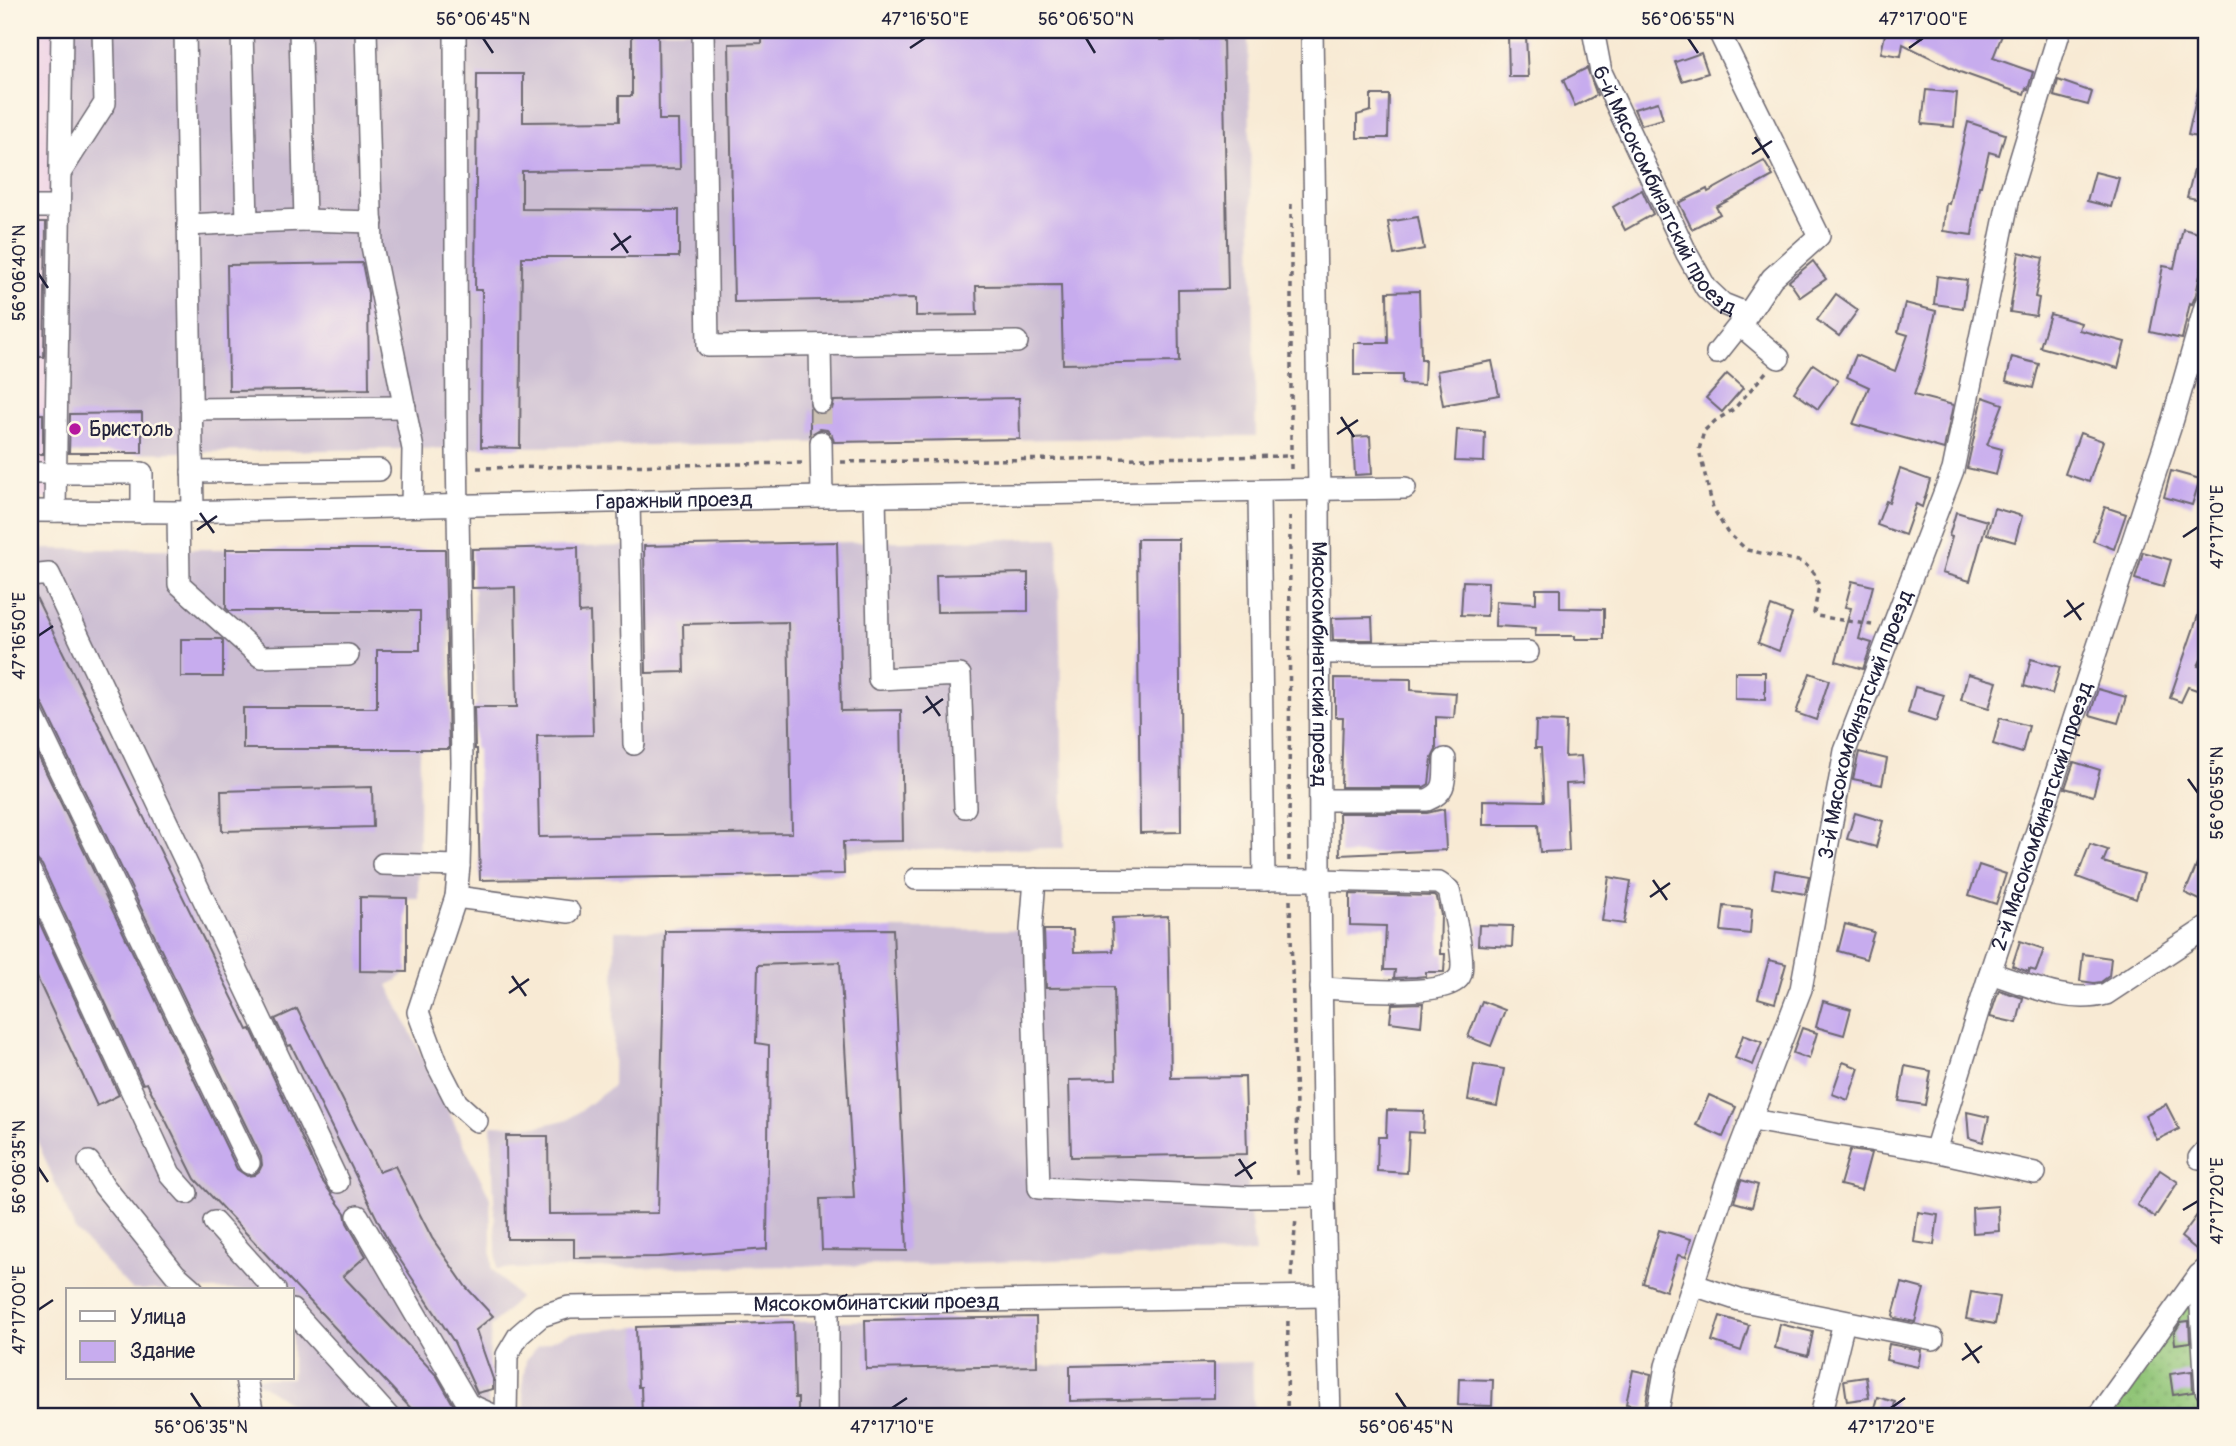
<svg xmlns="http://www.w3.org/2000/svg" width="2236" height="1446" viewBox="0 0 2236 1446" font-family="Pangolin,sans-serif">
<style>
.built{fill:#eed0e7}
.industrial{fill:#ccbed3}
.garden{fill:url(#garden-dots);stroke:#587358;stroke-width:2}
.building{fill:#c7acee}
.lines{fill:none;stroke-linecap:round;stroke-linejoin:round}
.minor-tunnel{stroke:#cdc2b5;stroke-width:21;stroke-dasharray:21 10;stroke-linecap:butt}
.minor-casing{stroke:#6d6871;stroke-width:24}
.path{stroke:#6d6871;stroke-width:3.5;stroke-dasharray:5 5;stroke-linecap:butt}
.minor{stroke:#fff;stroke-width:21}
.ticks{fill:none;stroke:#22223b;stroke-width:2.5}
.poi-dot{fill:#b5179e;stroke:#fcf5e5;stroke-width:2.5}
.labels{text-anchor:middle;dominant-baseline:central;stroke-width:5;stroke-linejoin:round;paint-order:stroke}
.street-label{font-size:21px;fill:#22223b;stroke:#fcf5e5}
.poi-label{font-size:21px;fill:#22223b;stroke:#fcf5e5;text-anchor:start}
.neatline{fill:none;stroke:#22223b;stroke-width:2.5}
.ticks-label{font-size:18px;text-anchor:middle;fill:#22223b}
</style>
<defs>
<pattern id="garden-dots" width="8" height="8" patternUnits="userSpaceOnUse" patternTransform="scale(1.75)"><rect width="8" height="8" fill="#8fc476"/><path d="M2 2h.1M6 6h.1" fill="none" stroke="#7ba867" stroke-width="1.8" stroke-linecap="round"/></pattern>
</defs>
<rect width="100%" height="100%" fill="#fcf5e5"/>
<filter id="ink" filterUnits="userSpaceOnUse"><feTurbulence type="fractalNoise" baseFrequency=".0143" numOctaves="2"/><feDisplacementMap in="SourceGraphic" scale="14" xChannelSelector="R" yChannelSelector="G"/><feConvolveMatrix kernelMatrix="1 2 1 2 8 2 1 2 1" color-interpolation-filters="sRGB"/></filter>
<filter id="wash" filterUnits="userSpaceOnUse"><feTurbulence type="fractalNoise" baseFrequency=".00686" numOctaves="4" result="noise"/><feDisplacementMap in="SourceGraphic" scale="28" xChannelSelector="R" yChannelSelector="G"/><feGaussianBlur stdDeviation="1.57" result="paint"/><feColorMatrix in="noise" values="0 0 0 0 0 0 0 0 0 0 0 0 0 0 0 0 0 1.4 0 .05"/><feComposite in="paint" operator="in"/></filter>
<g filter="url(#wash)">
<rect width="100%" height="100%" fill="#f8ead4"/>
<polygon class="built" points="30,30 56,30 62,500 30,498"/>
<g class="industrial">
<polygon points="56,30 1248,30 1256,436 61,454"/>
<polygon points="1058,538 1064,848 844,851 844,874 480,881 473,549"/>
<polygon points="30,549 450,549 451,749 420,750 418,898 407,898 407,972 396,981 388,985 490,1198 492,1269 519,1298 491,1326 488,1392 489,1416 309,1416 251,1378 292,1378 292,1290 132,1290 75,1230 30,1124"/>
<polygon points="1168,916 1171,1078 1245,1077 1248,1197 1255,1253 907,1265 497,1269 491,1125 539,1126 569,1119 613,1086 615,931 893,929 1073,930 1074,952 1112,951 1112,918"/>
<polygon points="1036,1317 1037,1366 1252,1362 1254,1416 526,1416 522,1387 526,1360 538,1346 569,1333 636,1327 793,1322"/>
</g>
<polygon class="garden" points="2206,1269 2206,1416 2098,1416"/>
<g id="blocks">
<g class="building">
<polygon points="632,30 658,30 659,120 679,120 680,169 522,171 522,209 679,210 679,257 522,257 520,448 481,447 482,290 475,290 477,74 523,74 523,122 619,121 619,96 632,96"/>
<polygon points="762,30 920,30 920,38 1064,36 1064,30 1160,30 1161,40 1223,39 1228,289 1178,290 1179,362 1063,364 1061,285 976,286 977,315 916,316 916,298 734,302 729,44 762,43"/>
<polygon points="1886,30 1923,37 1926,30 2004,30 1993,58 2033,72 2028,89 2026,88 2024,94 2005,88 1960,72 1903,44 1901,56 1881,53"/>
<polygon points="1508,36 1526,36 1528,77 1509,77"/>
<polygon points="1701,53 1708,73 1682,81 1675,62"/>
<polygon points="1587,68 1597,95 1575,106 1563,80"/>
<polygon points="2058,80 2092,92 2088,105 2054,96"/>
<polygon points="2199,86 2206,87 2206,139 2188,135"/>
<polygon points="1926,90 1957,93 1954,127 1922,124"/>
<polygon points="1371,95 1389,95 1388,138 1357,138 1357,115 1371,111"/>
<polygon points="1658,102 1663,119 1641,125 1634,109"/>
<polygon points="1968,122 2005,134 1999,155 1989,152 1981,186 1979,186 1972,235 1943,231 1946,203 1949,204"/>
<polygon points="2200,147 2206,147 2206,201 2187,197"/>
<polygon points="1764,161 1773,176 1716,207 1720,214 1692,229 1679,203 1707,189 1708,192"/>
<polygon points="2095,172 2119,178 2111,207 2087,201"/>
<polygon points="1642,190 1653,214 1625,230 1613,207"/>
<polygon points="1418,217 1424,249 1394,255 1388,222"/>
<polygon points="30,222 46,222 44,357 30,357"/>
<polygon points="2183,229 2206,235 2206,267 2202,266 2196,294 2192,304 2190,303 2182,339 2150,332 2163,266 2174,268"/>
<polygon points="2019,252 2043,258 2035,297 2039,298 2036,316 2010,312"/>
<polygon points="1813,261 1826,279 1800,297 1789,281"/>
<polygon points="362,263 368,293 369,389 229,391 227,265"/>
<polygon points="1937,276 1967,280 1963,308 1934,304"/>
<polygon points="1419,291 1421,359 1425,359 1424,385 1402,384 1402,375 1354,375 1354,343 1388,343 1387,292"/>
<polygon points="1836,294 1858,310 1839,336 1817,320"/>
<polygon points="1905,303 1936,311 1924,365 1914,395 1953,405 1944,449 1853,424 1869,387 1847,377 1856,355 1895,371 1908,335 1898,332"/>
<polygon points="2050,314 2081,323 2079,330 2125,342 2118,368 2040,347"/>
<polygon points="2012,357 2039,364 2033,388 2006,381"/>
<polygon points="1492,361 1499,395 1443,405 1437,371"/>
<polygon points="1813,364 1838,381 1818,409 1794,392"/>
<polygon points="1727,374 1743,388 1722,412 1706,398"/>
<polygon points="1983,397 2003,404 1987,445 2002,449 1996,475 1967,468"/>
<polygon points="1019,398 1020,439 834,442 832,435 827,430 820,429 810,435 810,409 815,414 827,414 832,409 834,401"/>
<polygon points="142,413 142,453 69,453 70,414"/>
<rect x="30" y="414" width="13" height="40"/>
<polygon points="1457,430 1485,432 1484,462 1455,461"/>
<polygon points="2080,433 2103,441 2089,482 2065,474"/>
<polygon points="1370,436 1372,474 1355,475 1353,437"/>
<polygon points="1900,469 1930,480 1922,507 1916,504 1905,535 1877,525 1886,501 1889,502"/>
<polygon points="2171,471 2200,479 2192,505 2164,497"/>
<polygon points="2105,507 2126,514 2114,549 2093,541"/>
<polygon points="1994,508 2022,516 2015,542 1987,534"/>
<polygon points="1956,512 1987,521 1970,581 1942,573 1952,537 1949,536"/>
<polygon points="1137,539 1179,539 1181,832 1140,833"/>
<polygon points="837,542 841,711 901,710 903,841 843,842 844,874 480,880 477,749 475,749 474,707 517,707 515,587 472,588 472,549 578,547 579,613 590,612 593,735 537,736 539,837 792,833 788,622 683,624 684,672 646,673 644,546"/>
<polygon points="226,549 445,549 449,749 243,749 243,708 377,708 377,650 420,650 420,611 229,611 226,608"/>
<polygon points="2143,552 2171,560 2163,587 2135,579"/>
<polygon points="1028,573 1028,611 937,612 936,575"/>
<polygon points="1463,581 1488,582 1487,616 1461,615"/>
<polygon points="1852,581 1873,586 1859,639 1872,643 1863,669 1836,661 1851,608 1845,607"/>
<polygon points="30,589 32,589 248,1030 251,1029 321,1179 345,1213 347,1223 366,1256 343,1276 437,1376 457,1411 463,1416 418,1416 195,1179 147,1083 143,1084 42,865 37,860 30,858 30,739 237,1169 247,1176 254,1175 259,1171 262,1165 261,1157 42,703 37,698 30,696"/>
<polygon points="1536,589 1560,589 1560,608 1604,609 1604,639 1575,639 1575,636 1535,636 1536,628 1495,626 1496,601 1536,603"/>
<polygon points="2203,601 2206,602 2206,649 2198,666 2206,668 2206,693 2188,687 2181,702 2170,698"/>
<polygon points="1771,606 1792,614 1779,651 1758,643"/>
<polygon points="1372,617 1373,640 1333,640 1332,618"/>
<polygon points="181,639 221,639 223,641 223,677 181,677"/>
<polygon points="2031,659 2060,667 2052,694 2024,686"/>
<polygon points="1735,672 1765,672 1765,700 1735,699"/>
<polygon points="1810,673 1829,680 1816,720 1796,713"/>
<polygon points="1968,674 1997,682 1989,708 1961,700"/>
<polygon points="1335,678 1411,679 1411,690 1456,693 1454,718 1436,717 1436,750 1432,758 1429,784 1424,787 1341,787 1343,717 1335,717"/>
<polygon points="1915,687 1944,695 1936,722 1908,713"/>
<polygon points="2098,689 2126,697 2118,723 2090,715"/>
<polygon points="2000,718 2029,726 2022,753 1993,744"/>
<polygon points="1536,721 1566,722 1565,757 1581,756 1583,783 1566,784 1569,851 1540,852 1538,825 1483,825 1483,800 1544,801 1541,748 1535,748"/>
<polygon points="1859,752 1887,759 1882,785 1853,779"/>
<polygon points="2074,762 2100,770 2093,796 2065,788"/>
<polygon points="372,787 373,827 222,831 221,791"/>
<polygon points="1444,809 1446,850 1340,855 1339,813 1427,813"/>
<polygon points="1855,813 1883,821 1876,847 1847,839"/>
<polygon points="2206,843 2206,903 2185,893"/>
<polygon points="2090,844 2108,850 2103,862 2144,874 2136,899 2077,877"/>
<polygon points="1979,865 2006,874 1996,904 1969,895"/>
<polygon points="1775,870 1809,876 1805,894 1772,888"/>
<polygon points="1609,877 1631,881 1624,924 1602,921"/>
<polygon points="1350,894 1435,896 1437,898 1441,915 1440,954 1445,954 1444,972 1426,972 1426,976 1416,977 1394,978 1395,970 1384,970 1386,926 1350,925"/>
<polygon points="360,897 407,898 407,972 360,971"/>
<polygon points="30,902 119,1095 97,1106 30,963"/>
<polygon points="1724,906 1752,909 1750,934 1721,931"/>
<polygon points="1168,916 1171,1078 1245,1077 1247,1154 1071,1157 1069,1080 1116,1079 1114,987 1046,988 1044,930 1073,930 1074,952 1113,951 1112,918"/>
<polygon points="1845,924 1874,932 1866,959 1838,951"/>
<polygon points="1479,925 1513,926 1512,947 1478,945"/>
<polygon points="893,929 907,1251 822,1250 820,1199 854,1198 840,962 758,965 756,1043 769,1045 767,1249 658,1257 574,1258 574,1239 507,1239 506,1136 548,1136 549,1214 658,1213 665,931"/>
<polygon points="2020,941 2044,949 2036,971 2029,969 2029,972 2012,966"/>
<polygon points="2083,954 2111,958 2109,976 2101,982 2094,983 2080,981"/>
<polygon points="1769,960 1786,964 1775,1003 1758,998"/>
<polygon points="1999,990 2023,998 2017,1023 1990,1017"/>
<polygon points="1482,1001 1505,1010 1491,1046 1468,1037"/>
<polygon points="1823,1001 1851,1009 1844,1035 1816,1027"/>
<polygon points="1423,1003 1421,1026 1390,1022 1392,1004"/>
<polygon points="297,1009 379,1172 395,1166 432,1238 466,1287 493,1316 476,1330 493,1379 493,1389 477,1393 454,1342 389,1243 291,1045 288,1046 275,1019"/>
<polygon points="1802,1028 1817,1033 1809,1059 1793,1053"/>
<polygon points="1743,1035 1762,1042 1753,1065 1735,1058"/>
<polygon points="1843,1062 1859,1068 1848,1100 1832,1094"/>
<polygon points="1474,1064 1504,1069 1497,1106 1468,1100"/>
<polygon points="1905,1066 1931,1071 1925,1105 1899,1101"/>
<polygon points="1709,1095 1736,1107 1723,1137 1696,1125"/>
<polygon points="2166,1104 2179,1129 2157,1140 2145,1115"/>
<polygon points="1387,1110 1424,1111 1423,1133 1409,1132 1407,1173 1377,1171 1378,1137 1386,1137"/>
<polygon points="1967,1112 1989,1117 1983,1142 1969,1138"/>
<polygon points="1850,1150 1871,1153 1861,1190 1840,1185"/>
<polygon points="2160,1170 2178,1182 2155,1217 2137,1205"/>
<polygon points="1741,1180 1758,1185 1752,1207 1734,1202"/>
<polygon points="2206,1203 2206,1235 2196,1249 2181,1237"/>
<polygon points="1998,1206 1999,1231 1973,1233 1972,1208"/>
<polygon points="1918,1212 1938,1215 1934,1245 1914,1242"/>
<polygon points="1659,1230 1691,1239 1686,1257 1678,1255 1666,1291 1643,1283"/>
<polygon points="1902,1283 1924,1289 1915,1322 1895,1318 1893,1315"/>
<polygon points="1971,1292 2000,1297 1995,1324 1966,1319"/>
<polygon points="1720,1316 1749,1325 1741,1351 1712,1341"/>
<polygon points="1036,1317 1037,1366 866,1369 865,1320"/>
<polygon points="2189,1321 2190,1342 2175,1344 2174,1333 2181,1322"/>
<polygon points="793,1322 795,1398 798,1398 798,1416 642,1416 641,1387 638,1387 636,1327"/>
<polygon points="1780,1324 1813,1332 1808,1356 1775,1348"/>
<polygon points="1889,1344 1921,1350 1918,1367 1886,1360"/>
<polygon points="1214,1363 1214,1398 1070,1401 1070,1366"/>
<polygon points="1633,1370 1651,1374 1645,1408 1626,1404"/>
<polygon points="2192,1371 2193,1392 2173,1395 2170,1374"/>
<polygon points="1866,1377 1869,1398 1847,1401 1844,1380"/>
<polygon points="1459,1379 1493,1380 1492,1406 1458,1405"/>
<polygon points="1877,1397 1895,1402 1892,1416 1872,1416"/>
</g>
</g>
</g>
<g filter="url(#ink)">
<use href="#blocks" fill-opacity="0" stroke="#6d6871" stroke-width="2"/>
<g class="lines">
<polyline class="minor-tunnel" points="821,402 821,442"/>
<g class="minor-casing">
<g id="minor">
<polyline points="185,30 193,511"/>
<polyline points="242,30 247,222 305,220 300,30"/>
<polyline points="366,30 372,246 413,449 412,506"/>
<polyline points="455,30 457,448 462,763 459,866 456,897 418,1012 438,1066 457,1103 477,1121"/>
<polyline points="703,30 708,346 1017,342"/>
<path id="s1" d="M 1312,30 L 1319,490 L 1320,880 L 1324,1196 L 1330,1416"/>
<path id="s2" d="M 1593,30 L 1601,72 L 1687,254 L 1706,288 L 1723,304 L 1748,314 L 1772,278 L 1819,236 L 1718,30"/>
<polyline points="60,173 105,103 103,30"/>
<polyline points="30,207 59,207"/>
<polyline points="305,220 372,222"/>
<polyline points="188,225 247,222"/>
<polyline points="1740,325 1779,358"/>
<polyline points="820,345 821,402"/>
<polyline points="1717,353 1748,314"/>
<polyline points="191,409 405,407"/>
<polyline points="821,442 822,497"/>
<polyline points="192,472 379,470"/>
<polyline points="30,473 142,473 142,512"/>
<polyline points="1259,491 1264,880"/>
<polyline points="875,496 879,679 960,675 965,807"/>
<polyline points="629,501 634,744"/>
<path id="s3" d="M 30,511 L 178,512 L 822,497 L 1405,488"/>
<polyline points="55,511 62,30"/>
<polyline points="178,512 179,584 261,657 348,655"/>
<polyline points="30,576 49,574 338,1182"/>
<polyline points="1319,653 1528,652"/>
<polyline points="30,709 249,1163"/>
<path d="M 1320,800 L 1427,800 C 1448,792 1444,779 1445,759"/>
<polyline points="383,864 459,866"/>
<polyline points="30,871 170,1174 187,1193"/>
<path d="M 916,879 L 1320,880 L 1439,883 L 1449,890 C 1452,906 1467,962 1460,976 C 1447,999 1347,989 1321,988"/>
<polyline points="1035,879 1031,930 1039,1188 1248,1197 1324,1196"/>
<polyline points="456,897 569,912"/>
<path d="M 1990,973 C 2026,984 2068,1005 2106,994 L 2206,928"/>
<path id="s4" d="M 1752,1120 L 1935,1151 L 1990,973 L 2173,419 L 2206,303"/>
<polyline points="1935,1151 2035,1173"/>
<polyline points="2199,1158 2206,1150"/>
<polyline points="89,1162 104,1186 175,1274 193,1290"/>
<polyline points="358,1216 468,1404 495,1416"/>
<polyline points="214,1222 275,1290"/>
<polyline points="2199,1275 2206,1390"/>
<polyline points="1694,1285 1739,1300 1933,1339"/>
<polyline points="828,1302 828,1416"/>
<polyline points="292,1310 388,1416"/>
<polyline points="246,1378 253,1416"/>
<path id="s5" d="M 506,1416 L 507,1355 L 519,1335 L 541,1316 L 569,1307 L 1327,1296"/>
<path id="s6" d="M 1657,1416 L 1666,1366 L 1727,1181 L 1801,989 L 1845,751 L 1953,470 L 2009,197 L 2060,30"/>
<polyline points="1821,1416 1844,1322"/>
<polyline points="2098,1416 2199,1275 2206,1269"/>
</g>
</g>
<g class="path">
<polyline points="1766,372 1734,409 1715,421 1704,431 1699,450 1713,508 1727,532 1747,550 1803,562 1814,573 1819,586 1814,613 1817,616 1872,625"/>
<polyline points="841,462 1291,456"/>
<polyline points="477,468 802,463"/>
<polyline points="1291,469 1291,203"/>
<polyline points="1289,861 1290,511"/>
<polyline points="1290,900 1298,1176"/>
<polyline points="1291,1277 1296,1218"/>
<polyline points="1287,1416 1288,1316"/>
</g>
<use href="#minor" class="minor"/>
</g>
</g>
<path class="ticks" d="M 483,38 L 493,53M 1086,38 L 1095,53M 1688,38 L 1698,53M 910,48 L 925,38M 1909,48 L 1923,38M 1755,137 L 1769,158M 1752,154 L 1772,141M 614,233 L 628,253M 611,250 L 631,236M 38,273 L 48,288M 1341,417 L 1354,437M 1337,434 L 1358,420M 200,513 L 214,533M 197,530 L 217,516M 2183,537 L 2198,527M 2067,600 L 2081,620M 2064,617 L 2084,603M 38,636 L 53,626M 926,696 L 940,716M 923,713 L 943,699M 2188,779 L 2198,793M 1653,880 L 1667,900M 1650,897 L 1670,883M 512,976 L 526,996M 509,993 L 529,979M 1239,1159 L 1252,1179M 38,1167 L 48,1182M 1235,1176 L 1256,1162M 2183,1210 L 2198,1201M 38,1310 L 53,1300M 1965,1343 L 1979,1363M 1962,1360 L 1982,1346M 191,1393 L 201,1408M 1396,1393 L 1406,1408M 892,1408 L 907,1398M 1891,1408 L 1905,1398"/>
<circle class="poi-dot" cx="75" cy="429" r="7"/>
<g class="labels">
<g class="street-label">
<text stroke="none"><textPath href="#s2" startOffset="178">6-й Мясокомбинатский проезд</textPath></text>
<text stroke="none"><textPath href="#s3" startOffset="644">Гаражный проезд</textPath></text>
<text stroke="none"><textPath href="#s1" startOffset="634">Мясокомбинатский проезд</textPath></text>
<text stroke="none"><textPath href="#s6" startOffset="724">3-й Мясокомбинатский проезд</textPath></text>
<text stroke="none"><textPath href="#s4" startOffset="537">2-й Мясокомбинатский проезд</textPath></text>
<text stroke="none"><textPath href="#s5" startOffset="450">Мясокомбинатский проезд</textPath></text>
</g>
<g class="poi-label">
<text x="89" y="429">Бристоль</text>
</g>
</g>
<rect width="2236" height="1446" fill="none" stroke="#fcf5e5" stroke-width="77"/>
<rect x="66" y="1288" width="228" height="91" fill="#fcf5e5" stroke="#a5a1a1" stroke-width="2"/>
<rect x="80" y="1311" width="35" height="10" fill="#ffffff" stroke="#a5a1a1" stroke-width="2"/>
<text x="130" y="1324" font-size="21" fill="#22223b">Улица</text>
<rect x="80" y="1341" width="35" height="21" fill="#c7acee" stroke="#a5a1a1" stroke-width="2"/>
<text x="130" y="1358" font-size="21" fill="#22223b">Здание</text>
<rect x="38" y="38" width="2160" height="1370" class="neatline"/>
<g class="ticks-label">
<text x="483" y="25">56°06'45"N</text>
<text x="925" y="25">47°16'50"E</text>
<text x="1086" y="25">56°06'50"N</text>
<text x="1688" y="25">56°06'55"N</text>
<text x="1923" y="25">47°17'00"E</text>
<text transform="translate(19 273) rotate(-90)" y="6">56°06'40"N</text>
<text transform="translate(2217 527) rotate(-90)" y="6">47°17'10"E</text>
<text transform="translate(19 636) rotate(-90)" y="6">47°16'50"E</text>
<text transform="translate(2217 793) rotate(-90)" y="6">56°06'55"N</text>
<text transform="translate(19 1167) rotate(-90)" y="6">56°06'35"N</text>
<text transform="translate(2217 1201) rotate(-90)" y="6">47°17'20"E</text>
<text transform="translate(19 1310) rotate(-90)" y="6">47°17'00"E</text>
<text x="201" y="1433">56°06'35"N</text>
<text x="892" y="1433">47°17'10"E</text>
<text x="1406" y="1433">56°06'45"N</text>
<text x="1891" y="1433">47°17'20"E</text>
</g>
</svg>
